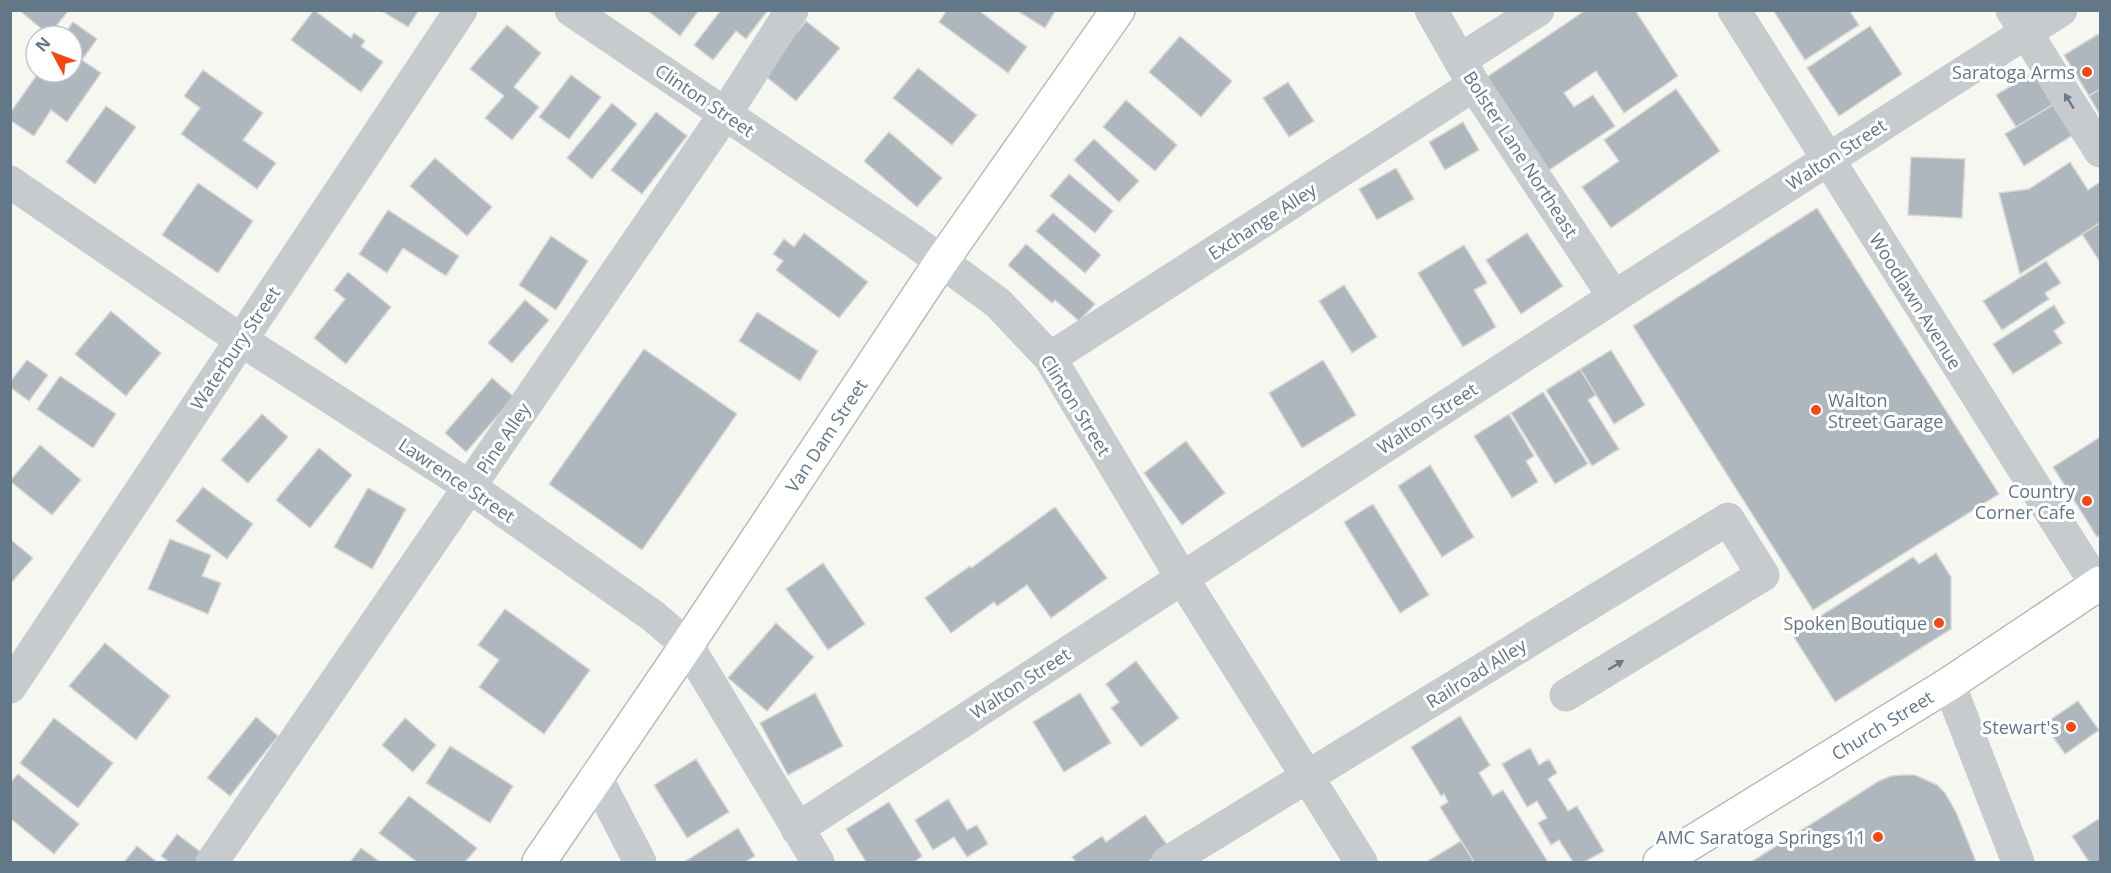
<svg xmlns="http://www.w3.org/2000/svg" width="2111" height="873" viewBox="0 0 2111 873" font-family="'Open Sans',sans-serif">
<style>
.building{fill:#aeb7bd;stroke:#d8d8d5;stroke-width:1.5}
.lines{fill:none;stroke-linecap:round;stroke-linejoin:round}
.major-casing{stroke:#b8bcc0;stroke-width:36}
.minor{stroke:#c8cbce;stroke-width:33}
.major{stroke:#fff;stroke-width:33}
.oneway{fill:#677b8b}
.poi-dot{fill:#f54714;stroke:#fff;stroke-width:2}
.labels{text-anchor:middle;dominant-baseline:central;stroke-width:6;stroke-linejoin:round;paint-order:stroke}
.poi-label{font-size:18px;fill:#627787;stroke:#fff;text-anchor:end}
.street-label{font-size:18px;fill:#627787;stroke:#fff}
</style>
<rect width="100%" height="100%" fill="#f7f7f2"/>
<g class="building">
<polygon points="19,10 69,10 49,35"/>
<polygon points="314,10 351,38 354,33 365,41 361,46 383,62 361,92 291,40"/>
<polygon points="380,10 419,10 408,27"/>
<polygon points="647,10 699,10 680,36"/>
<polygon points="721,10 768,10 746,39 736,31 713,60 694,45"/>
<polygon points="947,10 978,10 1027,47 1008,73 939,22"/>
<polygon points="1016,10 1056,10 1045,28"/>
<polygon points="1586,10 1635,10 1678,76 1624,113 1596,71 1564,93 1574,107 1593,95 1615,126 1537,178 1475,85"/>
<polygon points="1773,10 1849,10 1859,25 1805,60"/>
<polygon points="806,21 840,48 796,101 763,74"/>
<polygon points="73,22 97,39 82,60 101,73 67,122 51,110 34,136 10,120 10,113 39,72 72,72 72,36 63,36"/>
<polygon points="507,25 541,53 514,87 539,107 512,140 485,118 504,96 470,69"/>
<polygon points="1870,26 1902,74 1839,116 1807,68"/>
<polygon points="2100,33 2100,89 2089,96 2064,55"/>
<polygon points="1180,36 1232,81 1201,117 1149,72"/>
<polygon points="918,68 977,115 952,145 893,98"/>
<polygon points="203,70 263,113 243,140 276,163 257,189 181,134 200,108 184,96"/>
<polygon points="2034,72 2054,104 2016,127 1996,95"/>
<polygon points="571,75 601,97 569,139 539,117"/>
<polygon points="1288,82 1314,121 1289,137 1263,98"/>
<polygon points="1676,89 1720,151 1611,228 1582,187 1619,161 1604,140"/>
<polygon points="2100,89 2100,115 2089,96"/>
<polygon points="1126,100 1177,145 1155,171 1103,127"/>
<polygon points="612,103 637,124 592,179 567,158"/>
<polygon points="2054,104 2073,135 2024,166 2005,134"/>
<polygon points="106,106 136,127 95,184 66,162"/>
<polygon points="656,112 687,136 642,194 611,170"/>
<polygon points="1463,122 1479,150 1445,170 1429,142"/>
<polygon points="889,132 942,178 917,207 864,161"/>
<polygon points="1094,139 1139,181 1119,202 1074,160"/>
<polygon points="1911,157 1965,159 1962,218 1908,215"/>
<polygon points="435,158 492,207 467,236 410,186"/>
<polygon points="2070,162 2088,190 2100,182 2100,223 2020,274 1999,193 2029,189"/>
<polygon points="1396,168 1414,199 1377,220 1359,189"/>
<polygon points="1069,174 1113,211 1095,233 1050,196"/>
<polygon points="198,183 253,221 218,273 162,235"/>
<polygon points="1817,208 1999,494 1813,610 1633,326"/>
<polygon points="388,210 459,256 446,276 403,248 387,273 359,254"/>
<polygon points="1053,213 1101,255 1085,273 1036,231"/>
<polygon points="2100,223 2100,262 2082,234"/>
<polygon points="804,233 868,282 839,318 776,270 783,261 773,254 784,239 794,247"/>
<polygon points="1527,233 1563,286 1521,314 1486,260"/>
<polygon points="551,236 588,261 556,310 519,285"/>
<polygon points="1026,244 1095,304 1079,321 1055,300 1052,303 1008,265"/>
<polygon points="1464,245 1487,283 1474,290 1496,327 1463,347 1418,273"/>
<polygon points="2046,261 2061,283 2045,293 2049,299 2002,330 1983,301"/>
<polygon points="348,272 391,307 346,364 314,338 345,299 334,290"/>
<polygon points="1344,285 1377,337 1352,353 1319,301"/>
<polygon points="525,300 549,320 512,363 488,343"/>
<polygon points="2054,305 2065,323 2054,331 2062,343 2013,374 1993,344"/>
<polygon points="111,311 161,353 126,396 75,354"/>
<polygon points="757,312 818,351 800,381 739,341"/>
<polygon points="644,349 737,414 642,550 549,484"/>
<polygon points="1611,350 1645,405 1614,424 1580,369"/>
<polygon points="27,360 48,375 29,401 10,387 10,382"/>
<polygon points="1323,360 1356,415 1302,448 1269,393"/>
<polygon points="1580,369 1596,395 1588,400 1619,449 1592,466 1546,390"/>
<polygon points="60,376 116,414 93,448 37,409"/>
<polygon points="492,378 514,397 466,452 445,433"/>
<polygon points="1543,392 1588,464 1555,484 1511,413"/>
<polygon points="262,414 288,437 248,483 221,460"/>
<polygon points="1509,414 1534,456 1526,461 1538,482 1512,498 1474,436"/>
<polygon points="2100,437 2100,535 2097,537 2053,467"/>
<polygon points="1186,441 1225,493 1182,525 1144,473"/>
<polygon points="40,445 81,480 52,515 10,481"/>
<polygon points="319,448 352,475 310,528 276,500"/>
<polygon points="1430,465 1474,537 1442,557 1398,486"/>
<polygon points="203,487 253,524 227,559 176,521"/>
<polygon points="368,488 406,509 372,569 334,547"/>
<polygon points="1373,504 1429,595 1400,613 1344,522"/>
<polygon points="1055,507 1107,578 1051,618 1027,585 997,606 994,602 951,633 925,598 970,566 971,568"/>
<polygon points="10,539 33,558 10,584"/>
<polygon points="170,539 211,555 202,576 221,583 208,614 148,589"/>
<polygon points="1936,553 1951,577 1951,629 1835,702 1792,634 1913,557 1919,564"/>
<polygon points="823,563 865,624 828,650 786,589"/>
<polygon points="505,609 590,670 544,734 479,687 499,660 478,645"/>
<polygon points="776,623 814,657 767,711 728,678"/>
<polygon points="105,643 170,696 136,740 69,686"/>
<polygon points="1136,661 1179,718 1141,747 1111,708 1119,702 1106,684"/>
<polygon points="815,693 843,746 788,775 760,723"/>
<polygon points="1080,693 1111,743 1064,772 1033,722"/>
<polygon points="2078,701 2099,730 2065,754 2044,724"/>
<polygon points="1460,716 1490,765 1479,773 1493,796 1503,790 1548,862 1474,862 1440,807 1448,802 1444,794 1441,796 1411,747"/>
<polygon points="256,717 278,736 230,796 207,778"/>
<polygon points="54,718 113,763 78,808 20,763"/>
<polygon points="405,718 436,745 413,772 382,745"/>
<polygon points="450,746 513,786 490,823 426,783"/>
<polygon points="1530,748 1539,765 1549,759 1557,773 1548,779 1568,811 1577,806 1604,851 1584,862 1573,862 1559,840 1551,845 1538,823 1547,818 1537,801 1527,807 1502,764"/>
<polygon points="696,759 729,812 687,838 654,785"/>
<polygon points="18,774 79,824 54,854 10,818 10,783"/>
<polygon points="1903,775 1915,775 1937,785 1945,793 1956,812 1976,862 1751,862 1879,781 1891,776"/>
<polygon points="409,796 477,848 465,862 417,862 379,833"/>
<polygon points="948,799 967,830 977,825 988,844 967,857 954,837 933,850 915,820"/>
<polygon points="889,802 922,856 914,862 866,862 846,829"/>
<polygon points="1145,815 1169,847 1148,862 1076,862 1072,857 1102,836 1106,842"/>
<polygon points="2100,818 2100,862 2089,862 2072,836"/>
<polygon points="738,828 755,856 745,862 684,862"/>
<polygon points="177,834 206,856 201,862 169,862 161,856"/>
<polygon points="1461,841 1474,862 1426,862"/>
<polygon points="137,846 157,862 124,862"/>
<polygon points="361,848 380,862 350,862"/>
</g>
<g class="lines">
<g class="major-casing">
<g id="major">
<path id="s1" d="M 539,862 L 687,645 L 941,262 L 1118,10"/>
<path id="s2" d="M 1660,862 L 1949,684 L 2100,583"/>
</g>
</g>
<g class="minor">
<polyline points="571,10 915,242 998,303 1050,358 1182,578 1361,862"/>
<polyline points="1431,10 1474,85 1614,297"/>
<polyline points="1734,10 2100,590"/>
<polyline points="2012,10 2100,151"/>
<polyline points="1460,60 1538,10"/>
<polyline points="10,182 241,340 470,487 653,616 687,645 818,862"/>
<polyline points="1050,358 1474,85"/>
<polyline points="1949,684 2018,862"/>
<polyline points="10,687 461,10"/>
<polyline points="596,777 640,862"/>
<polyline points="797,829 1614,297 2061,10"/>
<polyline points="212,862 725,114 792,10"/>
<polyline points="1168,862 1728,519 1763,575 1566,695"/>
</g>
<use href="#major" class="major"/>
</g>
<defs><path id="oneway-solid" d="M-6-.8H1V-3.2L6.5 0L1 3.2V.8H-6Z" transform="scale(1.5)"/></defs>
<g class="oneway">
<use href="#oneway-solid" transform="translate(2069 101) rotate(-122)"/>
<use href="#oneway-solid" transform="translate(1616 665) rotate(-31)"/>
</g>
<g class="poi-dot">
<circle cx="2087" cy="72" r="6"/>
<circle cx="1816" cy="410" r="6"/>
<circle cx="2087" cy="501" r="6"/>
<circle cx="1939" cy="623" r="6"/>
<circle cx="2071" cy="727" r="6"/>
<circle cx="1878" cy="837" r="6"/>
</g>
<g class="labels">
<g class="poi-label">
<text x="2075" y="72">Saratoga Arms</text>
<text x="1828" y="400" text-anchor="start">Walton<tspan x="1828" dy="21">Street Garage</tspan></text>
<text x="2075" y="491">Country<tspan x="2075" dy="21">Corner Cafe</tspan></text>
<text x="1927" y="623">Spoken Boutique</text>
<text x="2059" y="727">Stewart's</text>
<text x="1866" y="837">AMC Saratoga Springs 11</text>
</g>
<g class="street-label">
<text transform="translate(705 100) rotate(34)">Clinton Street</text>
<text transform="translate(1521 154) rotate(57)">Bolster Lane Northeast</text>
<text transform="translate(1836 154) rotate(-33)">Walton Street</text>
<text transform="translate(1262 221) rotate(-33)">Exchange Alley</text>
<text transform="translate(1916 301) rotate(58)">Woodlawn Avenue</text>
<text transform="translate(235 348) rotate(-56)">Waterbury Street</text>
<text transform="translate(1076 405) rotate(58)">Clinton Street</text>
<text transform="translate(1427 418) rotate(-33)">Walton Street</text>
<text stroke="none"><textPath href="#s1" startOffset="514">Van Dam Street</textPath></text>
<text transform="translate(503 438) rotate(-56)">Pine Alley</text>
<text transform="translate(457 480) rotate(34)">Lawrence Street</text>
<text transform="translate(1476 673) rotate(-32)">Railroad Alley</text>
<text transform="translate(1020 683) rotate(-33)">Walton Street</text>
<text stroke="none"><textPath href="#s2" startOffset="261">Church Street</textPath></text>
</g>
</g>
<rect width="2111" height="873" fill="none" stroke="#627787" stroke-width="24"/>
<g transform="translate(54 54) rotate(311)"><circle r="28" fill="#ffffff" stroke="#c0c9cf" stroke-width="1.5"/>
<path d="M0-4.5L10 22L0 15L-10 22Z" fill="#f54714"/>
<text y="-9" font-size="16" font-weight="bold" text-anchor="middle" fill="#627787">N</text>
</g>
</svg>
